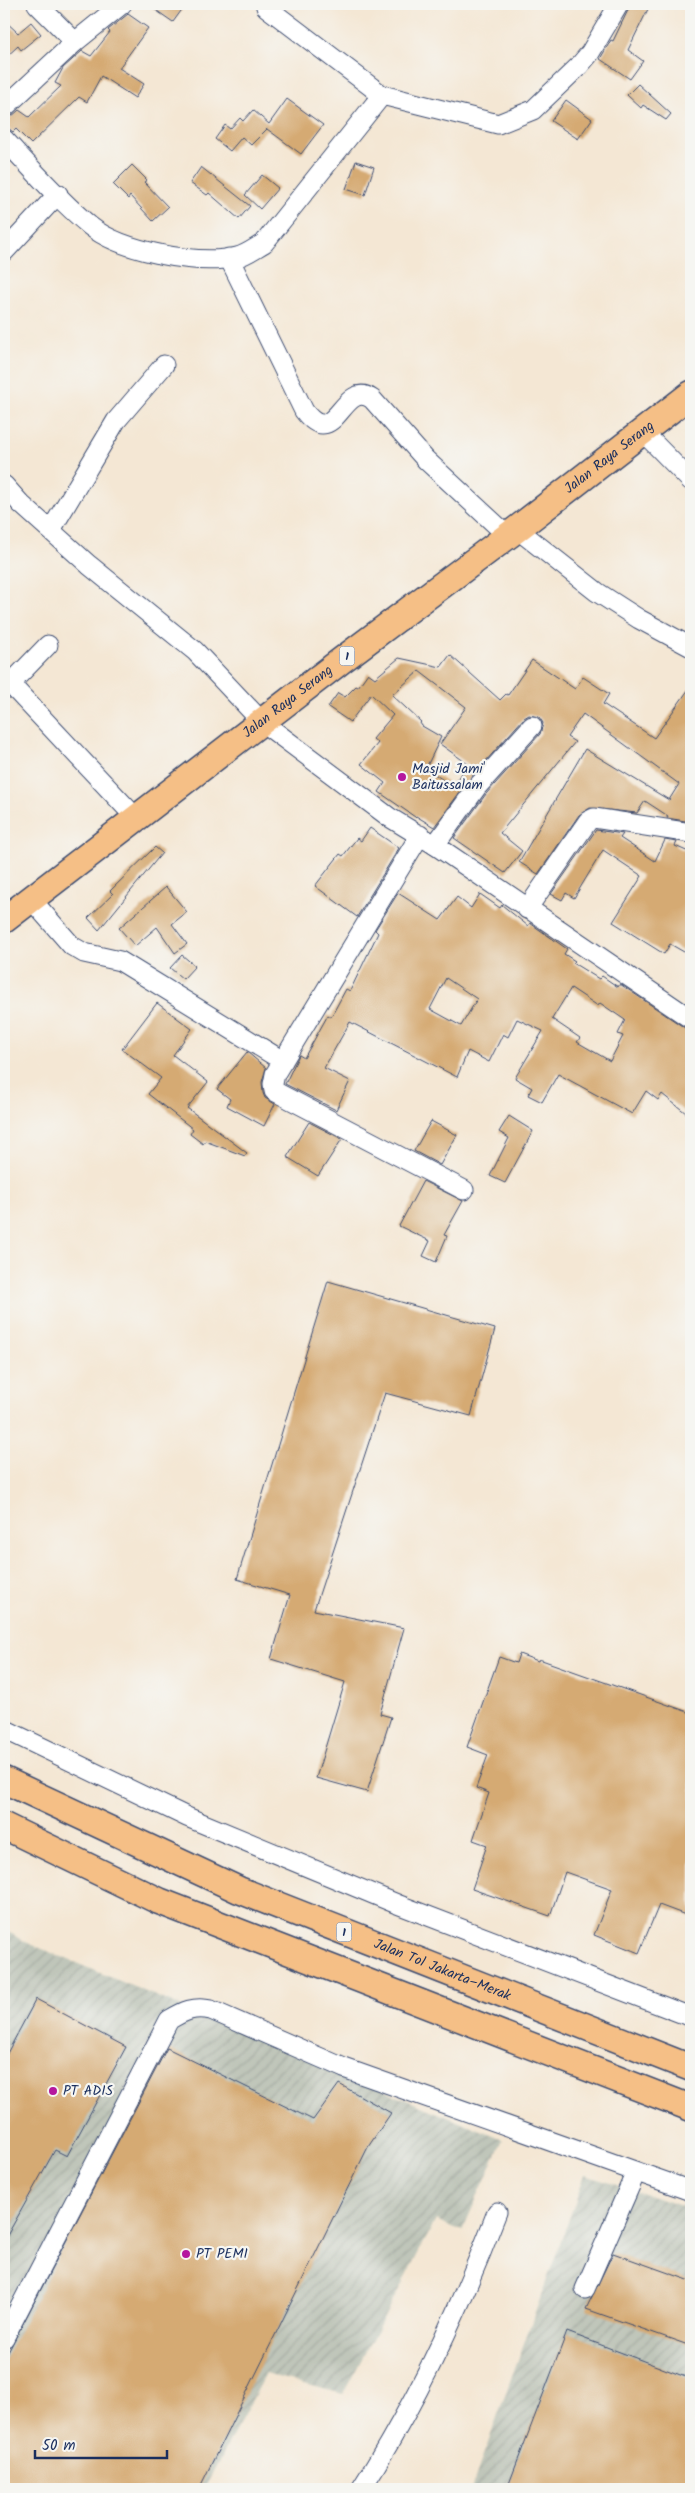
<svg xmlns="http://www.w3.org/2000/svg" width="695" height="2493" viewBox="0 0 695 2493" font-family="Kalam,sans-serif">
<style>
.industrial{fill:url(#industrial-furrows)}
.building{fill:#d5aa73;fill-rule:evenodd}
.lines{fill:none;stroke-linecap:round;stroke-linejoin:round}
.minor-casing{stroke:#3c4b70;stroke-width:21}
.highway-casing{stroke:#3c4b70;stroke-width:29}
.minor{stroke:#fff;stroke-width:19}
.highway{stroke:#f5bf86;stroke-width:26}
.poi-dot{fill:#b5179e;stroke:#f6f6f2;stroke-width:2}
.labels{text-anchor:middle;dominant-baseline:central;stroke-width:4.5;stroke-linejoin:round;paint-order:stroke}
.shield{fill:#f6f6f2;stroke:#5d6b8a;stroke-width:1}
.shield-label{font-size:12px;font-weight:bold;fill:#1b2f5e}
.street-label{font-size:14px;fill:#1b2f5e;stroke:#f6f6f2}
.poi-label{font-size:14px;fill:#1b2f5e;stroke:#f6f6f2;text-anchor:start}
</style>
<defs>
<pattern id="industrial-furrows" width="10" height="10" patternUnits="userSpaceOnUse" patternTransform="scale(1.25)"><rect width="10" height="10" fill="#c0c6ba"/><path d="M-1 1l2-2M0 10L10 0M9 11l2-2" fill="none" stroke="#a4aaa2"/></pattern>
</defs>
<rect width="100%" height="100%" fill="#f6f6f2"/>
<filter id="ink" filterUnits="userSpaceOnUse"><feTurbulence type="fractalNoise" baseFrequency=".02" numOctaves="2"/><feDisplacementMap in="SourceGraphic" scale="10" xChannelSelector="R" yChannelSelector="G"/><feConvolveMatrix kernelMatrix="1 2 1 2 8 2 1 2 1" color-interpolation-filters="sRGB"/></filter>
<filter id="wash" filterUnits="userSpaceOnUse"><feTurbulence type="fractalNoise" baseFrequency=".0096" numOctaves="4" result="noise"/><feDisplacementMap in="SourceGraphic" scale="20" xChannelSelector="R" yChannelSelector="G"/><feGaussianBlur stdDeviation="1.12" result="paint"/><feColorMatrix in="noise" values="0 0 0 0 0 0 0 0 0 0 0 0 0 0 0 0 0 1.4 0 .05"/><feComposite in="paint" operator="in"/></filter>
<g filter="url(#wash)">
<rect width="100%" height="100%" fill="#f4e7d4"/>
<g class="industrial">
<polygon points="4,1929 23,1941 503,2140 462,2231 436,2220 343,2394 266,2374 204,2489 4,2489"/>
<polygon points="585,2175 691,2209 691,2489 471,2489"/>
</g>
<g id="blocks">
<g class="building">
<polygon points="147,4 186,4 173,22"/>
<polygon points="631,4 639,4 648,9 628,50 643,61 630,79 600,59 611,40 613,41"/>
<polygon points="128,14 148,28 119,68 144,84 135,98 101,76 87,102 79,97 31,144 16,129 13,132 4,125 4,119 11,117 19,110 29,117 61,86 55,83 63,68 82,51 91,56 110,32 108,30"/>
<polygon points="4,20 18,33 31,22 41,34 21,50 18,46 4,59"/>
<polygon points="638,84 671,114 666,120 643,105 641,108 627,95"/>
<polygon points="287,99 323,125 301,154 267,129 251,145 242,137 230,151 215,139 225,125 230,129 240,118 243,121 253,110 269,124"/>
<polygon points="566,100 592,119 578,139 551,121"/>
<polygon points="356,161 374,167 365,195 346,189"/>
<polygon points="132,165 147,180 144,182 168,207 153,221 130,196 128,199 113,184"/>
<polygon points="201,167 250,206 239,219 209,193 207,195 190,183"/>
<polygon points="262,175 278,188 260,209 245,195"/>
<path d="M 450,655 L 500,700 L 506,694 L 508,695 L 532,660 L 575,689 L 583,677 L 609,694 L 603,704 L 654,738 L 691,686 L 691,822 L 667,818 L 668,816 L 645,801 L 637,813 L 590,808 L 579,815 L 538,874 L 519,862 L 585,749 L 669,800 L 679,784 L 583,714 L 567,737 L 575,742 L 500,833 L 522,851 L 505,873 L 454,838 L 486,794 L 540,734 L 543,723 L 539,717 L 529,715 L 524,718 L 469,780 L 434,827 L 416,816 L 415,817 L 379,792 L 385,783 L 361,764 L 378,743 L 373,739 L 393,715 L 371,694 L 350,722 L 328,707 L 338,693 L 345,697 L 356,686 L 358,687 L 368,673 L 375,678 L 399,658 L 441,667 ZM 419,671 L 466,707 L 440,744 L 468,764 L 453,787 L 426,768 L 441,737 L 422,726 L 420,723 L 421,722 L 392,695 Z"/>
<polygon points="370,828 399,848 357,917 315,886 340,854 343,856 357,838 361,841"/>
<polygon points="596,830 623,834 620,838 655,861 665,840 677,842 675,846 691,853 691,956 670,944 664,954 613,922 642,876 603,850 574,898 566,893 562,900 551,894"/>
<polygon points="155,847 162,853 99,930 88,918 113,894 110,891"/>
<polygon points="166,887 187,912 172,924 187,944 175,953 157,927 135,946 119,928"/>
<path d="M 398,893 L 440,920 L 457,897 L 471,908 L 480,894 L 500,908 L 502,905 L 528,926 L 530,923 L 567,949 L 564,954 L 575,961 L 573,963 L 599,979 L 602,976 L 618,987 L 620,984 L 685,1028 L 691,1030 L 691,1117 L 662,1094 L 658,1100 L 646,1091 L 632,1114 L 558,1074 L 542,1102 L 528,1095 L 532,1088 L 515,1078 L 543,1031 L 517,1019 L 508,1037 L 503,1034 L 489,1062 L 468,1051 L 457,1077 L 350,1022 L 324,1068 L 350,1081 L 336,1110 L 285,1084 L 299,1055 L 304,1058 L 328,1015 L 331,1017 L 346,989 L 350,991 L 378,933 L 375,930 ZM 446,978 L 477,999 L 461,1026 L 430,1009 ZM 571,988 L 598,1006 L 600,1003 L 625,1020 L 618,1034 L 623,1036 L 610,1061 L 577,1042 L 580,1038 L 552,1019 Z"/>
<polygon points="182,955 195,966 183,979 170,968"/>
<polygon points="157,1003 192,1029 173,1055 208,1082 187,1108 247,1153 245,1156 205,1141 203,1144 190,1134 193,1129 148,1094 161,1078 122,1049"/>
<polygon points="247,1052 266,1068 262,1082 263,1093 265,1098 275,1104 264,1126 227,1106 230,1099 217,1089"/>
<polygon points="509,1116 533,1131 505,1183 490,1176 509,1138 499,1132"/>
<polygon points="431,1121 457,1135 440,1165 414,1151"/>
<polygon points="309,1122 342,1139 318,1176 287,1157"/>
<polygon points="423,1181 463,1201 444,1235 447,1236 436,1262 423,1256 430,1241 399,1226"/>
<polygon points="328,1281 495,1329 471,1416 385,1393 314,1610 404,1628 380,1714 391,1717 367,1792 316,1778 345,1682 271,1659 290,1595 237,1579"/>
<polygon points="519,1654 538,1661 539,1659 691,1713 691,1917 659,1905 639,1953 594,1935 612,1889 565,1872 550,1916 472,1889 487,1845 473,1840 489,1793 476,1788 488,1755 467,1747 499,1657 516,1663"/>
<polygon points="36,1999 126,2047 67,2156 55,2150 4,2241 4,2059"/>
<polygon points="167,2048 313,2120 339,2084 391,2113 368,2147 199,2489 4,2489 4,2360"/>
<polygon points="613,2253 691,2281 691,2346 586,2309"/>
<polygon points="567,2332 691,2379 691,2489 507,2489"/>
</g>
</g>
</g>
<g filter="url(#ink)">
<use href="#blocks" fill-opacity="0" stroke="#3c4b70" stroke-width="1"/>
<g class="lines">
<g class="minor-casing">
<g id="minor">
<polyline points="266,7 382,95 498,124 533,110 579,66 590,53 619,4"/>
<polyline points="75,42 122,4"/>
<polyline points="4,108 75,42 37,4"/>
<path d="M 4,139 C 31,168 59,200 90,226 C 121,251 198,266 237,257 C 246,255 255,248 264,243 L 382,95"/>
<polyline points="4,252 58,194"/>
<path d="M 229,258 L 304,411 C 336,453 342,378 372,399 L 426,460 L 508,536"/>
<polyline points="641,430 691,481"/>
<polyline points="4,485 21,504 89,565 195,651 262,722 389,817 435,845 691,1019"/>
<polyline points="517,529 597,592 639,619 691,647"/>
<polyline points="51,530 116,421 164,365"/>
<polyline points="48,645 16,678 14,688 136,818"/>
<polyline points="420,835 275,1074 273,1084 274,1091 464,1190"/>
<polyline points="435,845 477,787 532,726"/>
<polyline points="31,899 72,946 84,953 120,961 283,1061"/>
<polyline points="527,909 588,821 594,818 691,833"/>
<polyline points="4,1729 187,1817 397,1904 691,2017"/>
<polyline points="585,2289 636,2172"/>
<path d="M 4,2338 L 169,2020 C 184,2011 194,2006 211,2010 L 344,2068 L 691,2191"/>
<path d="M 361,2489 C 417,2402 460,2309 497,2212"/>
</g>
</g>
<g class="highway-casing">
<g id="highway">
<path id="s1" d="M 4,920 L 342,660 L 517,529 L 691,394"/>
<path id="s2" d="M 4,1780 L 239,1890 L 691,2068"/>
<polyline points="4,1826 159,1901 691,2108"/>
</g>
</g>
<use href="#minor" class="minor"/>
<use href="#highway" class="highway"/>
</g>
</g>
<g class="poi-dot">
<circle cx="402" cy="777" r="5"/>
<circle cx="53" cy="2091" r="5"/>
<circle cx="186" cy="2254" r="5"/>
</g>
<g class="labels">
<g class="shield">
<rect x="339.5" y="646.5" width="15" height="19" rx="4"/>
<rect x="336.5" y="1922.5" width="15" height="19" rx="4"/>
</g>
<g class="shield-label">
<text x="347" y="656">1</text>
<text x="344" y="1932">1</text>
</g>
<g class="street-label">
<text stroke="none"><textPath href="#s1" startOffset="762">Jalan Raya Serang</textPath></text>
<text stroke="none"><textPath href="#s1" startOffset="358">Jalan Raya Serang</textPath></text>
<text stroke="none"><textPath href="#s2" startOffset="478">Jalan Tol Jakarta–Merak</textPath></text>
</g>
<g class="poi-label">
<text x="412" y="769">Masjid Jami'<tspan x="412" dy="16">Baitussalam</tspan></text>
<text x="63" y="2091">PT ADIS</text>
<text x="196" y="2254">PT PEMI</text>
</g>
</g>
<rect width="695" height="2493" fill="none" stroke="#f6f6f2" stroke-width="20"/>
<path d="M35 2450v8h132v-8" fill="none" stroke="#1b2f5e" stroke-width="2.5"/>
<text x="42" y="2450" font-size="15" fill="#1b2f5e" stroke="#f6f6f2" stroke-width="4" paint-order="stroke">50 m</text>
</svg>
